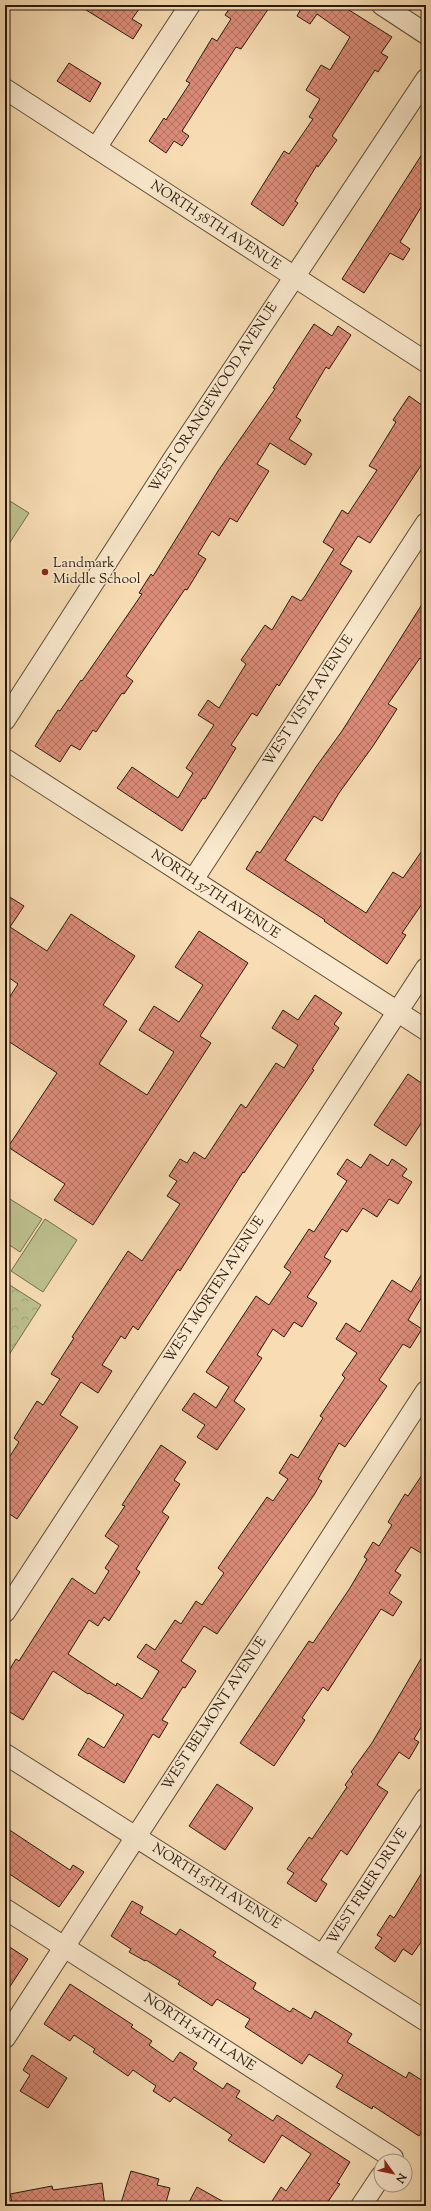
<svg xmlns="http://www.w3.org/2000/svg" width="431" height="2211" viewBox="0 0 431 2211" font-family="'Sorts Mill Goudy',serif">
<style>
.forest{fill:url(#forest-crowns);stroke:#746d4d}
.pitch{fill:#bdc18e;stroke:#746d4d}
.building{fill:url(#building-cross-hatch);stroke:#2a190c}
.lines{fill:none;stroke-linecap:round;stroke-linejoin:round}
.minor-casing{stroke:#5e4a36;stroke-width:22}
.minor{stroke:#fae9ce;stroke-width:20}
.poi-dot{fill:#8f2418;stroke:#fae9ce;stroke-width:1.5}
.labels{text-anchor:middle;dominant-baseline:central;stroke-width:3;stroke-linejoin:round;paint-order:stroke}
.street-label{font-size:14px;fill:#2a190c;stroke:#fae9ce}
.poi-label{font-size:14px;fill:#2a190c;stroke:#fae9ce;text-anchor:start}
</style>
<defs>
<pattern id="forest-crowns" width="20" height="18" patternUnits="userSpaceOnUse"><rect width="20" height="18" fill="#bdc18e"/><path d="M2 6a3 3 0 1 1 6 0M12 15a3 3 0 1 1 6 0" fill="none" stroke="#a3a579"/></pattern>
<pattern id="building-cross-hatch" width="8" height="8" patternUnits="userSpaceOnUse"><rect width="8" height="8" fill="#dc8c79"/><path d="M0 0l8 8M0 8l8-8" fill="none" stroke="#b37262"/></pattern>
</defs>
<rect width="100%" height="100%" fill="#f8ddb4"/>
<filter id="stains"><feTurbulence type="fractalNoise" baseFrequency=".005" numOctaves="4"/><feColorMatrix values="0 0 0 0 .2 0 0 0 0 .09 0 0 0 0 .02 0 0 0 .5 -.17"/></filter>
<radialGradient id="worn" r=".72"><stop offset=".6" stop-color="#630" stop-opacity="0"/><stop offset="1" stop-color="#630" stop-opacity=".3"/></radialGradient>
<polygon class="forest" points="5,1282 41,1305 5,1361"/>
<g class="pitch">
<polygon points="5,498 29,513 5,550"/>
<polygon points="5,1196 42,1219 20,1252 5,1242"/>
<polygon points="45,1219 77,1240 43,1292 11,1271"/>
</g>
<g class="building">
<polygon points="78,5 142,5 132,19 142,25 133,39"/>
<polygon points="232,5 271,5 241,49 236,47 182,131 189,136 182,146 174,141 166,153 149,141 164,118 166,120 190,83 186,81 212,38 217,41 231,19 225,15"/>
<polygon points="303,5 341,5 392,37 381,53 388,57 378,72 375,70 332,136 337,140 318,167 317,165 295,201 298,203 283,226 251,204 284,151 289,154 313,119 309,117 320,99 306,90 321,65 330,70 350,37 317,14 310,24 297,16"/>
<polygon points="69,63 101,83 90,102 57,81"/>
<polygon points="426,148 426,199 400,242 410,249 403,260 390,253 364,293 342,279"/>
<polygon points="314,324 332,336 338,326 351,335 329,369 326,367 296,417 301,420 289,439 312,454 305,465 270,443 257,464 269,471 237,522 230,518 219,536 212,531 198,554 206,559 187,590 185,589 126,676 133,681 124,694 122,693 96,732 93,730 80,750 71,745 60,762 35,746 58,710 60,711 81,680 82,681 142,594 139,593 151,574 153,576 218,471 275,389 273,388"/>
<polygon points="409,396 426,408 426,458 370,543 358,536 340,564 352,571 279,686 277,684 257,716 252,713 231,745 236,748 205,799 203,798 182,831 117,788 132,767 178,798 193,773 186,768 214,725 198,715 208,700 219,708 246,664 241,660 265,625 272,630 292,596 301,601 305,596 334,549 323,542 342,510 348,514 377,470 369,466 396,422 393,420"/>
<polygon points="426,598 426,662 420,658 388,704 397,709 373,746 339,793 322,821 314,816 285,860 366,913 393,872 403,878 426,845 426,898 402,933 406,935 387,964 324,921 325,920 246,869 257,851 260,853 316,767 342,731"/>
<polygon points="5,894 24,906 10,927 47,951 71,914 135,956 103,1005 127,1021 99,1064 147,1095 174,1052 139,1030 154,1006 179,1022 203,985 175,967 199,931 248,963 200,1036 211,1043 93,1225 54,1200 65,1184 8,1147 57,1073 5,1039 5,1004 18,984 5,975"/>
<polygon points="315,995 342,1013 334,1024 339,1028 312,1069 314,1070 244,1173 243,1172 180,1271 178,1269 138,1330 133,1326 125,1339 121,1336 102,1365 112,1371 98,1393 81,1382 60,1415 78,1427 17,1519 5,1511 5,1464 19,1442 14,1438 37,1401 43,1405 60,1379 51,1374 74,1338 72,1337 128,1251 142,1261 180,1204 167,1196 177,1181 169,1176 180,1159 187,1163 194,1152 205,1159 241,1104 246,1108 276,1063 284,1068 298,1045 272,1028 283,1010 298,1020"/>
<polygon points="408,1074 426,1086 426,1116 406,1146 374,1125"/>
<polygon points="370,1154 388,1166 392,1159 407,1169 402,1176 412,1182 398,1204 389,1199 377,1217 363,1208 347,1232 342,1229 324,1257 331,1261 307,1297 317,1303 302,1327 294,1322 284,1337 273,1329 257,1355 262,1358 234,1401 245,1409 217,1450 197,1437 205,1425 182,1410 194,1393 216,1408 229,1387 206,1372 256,1296 269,1305 291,1272 284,1267 309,1229 314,1232 347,1181 337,1174 347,1159 361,1168"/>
<polygon points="426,1267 426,1290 408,1320 422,1329 410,1348 403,1344 379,1380 387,1386 345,1447 339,1443 318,1479 322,1481 314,1495 217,1634 204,1626 181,1661 196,1671 185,1688 183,1687 162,1720 168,1723 159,1738 153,1734 124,1783 78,1755 88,1738 104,1748 124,1715 89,1693 88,1694 53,1671 23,1720 5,1709 5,1677 16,1659 19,1661 72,1578 95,1594 109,1571 105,1568 119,1546 105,1536 125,1506 122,1505 161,1445 186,1462 174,1480 180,1484 162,1512 169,1517 136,1569 140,1572 109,1621 104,1617 98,1626 89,1620 68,1654 116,1686 117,1683 142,1699 159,1671 137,1657 146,1644 155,1650 175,1620 181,1624 196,1601 202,1605 224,1573 218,1568 267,1497 273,1501 288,1479 279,1473 291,1454 298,1458 323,1418 320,1416 345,1378 342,1375 357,1353 336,1339 346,1323 360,1332 392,1280 411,1292"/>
<polygon points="426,1469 426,1545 421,1553 411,1547 395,1571 401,1575 389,1593 402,1602 393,1616 381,1609 328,1691 323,1687 302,1718 305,1720 274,1766 240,1743 309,1641 313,1643 350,1588 367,1559 364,1557 373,1542 379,1546 392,1525 388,1522 405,1494 408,1496"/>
<polygon points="426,1650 426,1719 414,1739 419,1742 409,1759 399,1752 377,1785 388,1792 347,1855 341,1850 321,1880 327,1884 316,1902 287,1883 294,1873 287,1869 309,1837 312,1839 347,1787 345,1785 353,1774 351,1772 372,1743"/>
<polygon points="217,1784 253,1808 225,1850 189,1826"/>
<polygon points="5,1827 70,1870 73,1865 84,1872 59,1907 5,1871"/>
<polygon points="426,1866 426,1935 412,1955 403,1949 395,1962 375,1948 382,1938 377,1935 390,1915 394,1918"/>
<polygon points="132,1901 143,1907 140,1913 176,1935 180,1929 216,1952 213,1956 256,1983 253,1989 290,2012 293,2008 311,2019 315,2011 352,2034 347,2042 406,2078 409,2072 426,2083 426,2125 419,2136 373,2106 372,2109 336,2087 343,2075 309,2054 302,2064 245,2027 250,2019 217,1999 212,2006 178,1984 180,1981 146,1960 145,1961 129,1952 131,1949 111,1936"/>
<polygon points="5,1944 28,1959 5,1994"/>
<polygon points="70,1984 133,2025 131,2027 152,2041 149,2045 173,2062 180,2052 197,2063 193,2069 223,2089 227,2083 240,2091 236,2097 273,2121 277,2115 350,2162 337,2183 340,2184 325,2206 269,2206 281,2187 286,2191 311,2154 282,2135 264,2163 228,2140 232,2135 174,2097 170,2102 153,2091 156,2086 133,2070 128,2076 93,2052 95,2049 74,2035 70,2041 44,2024"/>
<polygon points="32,2055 67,2078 48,2108 20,2091 30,2075 23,2070"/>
<polygon points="131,2171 159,2179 157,2185 170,2188 165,2206 120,2206"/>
<polygon points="102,2183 105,2206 13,2206 10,2194 52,2186 53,2190"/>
<polygon points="197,2187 231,2206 187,2206"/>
</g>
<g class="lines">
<g class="minor-casing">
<g id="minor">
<polyline points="382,5 426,34"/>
<polyline points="5,89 426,362"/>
<polyline points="96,148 190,5"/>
<polyline points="5,720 172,461 426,79"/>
<polyline points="5,759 426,1030"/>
<polyline points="193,880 426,523"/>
<polyline points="5,1612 426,968"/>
<polyline points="5,1754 426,2021"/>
<polyline points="5,1909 393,2158 391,2161"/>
<polyline points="323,1955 426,1798"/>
<polyline points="5,2038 426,1391"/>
<polyline points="361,2206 381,2176"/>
</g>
</g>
<use href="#minor" class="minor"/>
</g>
<circle class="poi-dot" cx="45" cy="572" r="4"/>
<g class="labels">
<g class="street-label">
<text transform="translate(215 226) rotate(33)">NORTH 58TH AVENUE</text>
<text transform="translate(214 398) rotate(-57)">WEST ORANGEWOOD AVENUE</text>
<text transform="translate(309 701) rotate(-57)">WEST VISTA AVENUE</text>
<text transform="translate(215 895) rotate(33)">NORTH 57TH AVENUE</text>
<text transform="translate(215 1290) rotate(-57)">WEST MORTEN AVENUE</text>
<text transform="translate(215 1714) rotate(-57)">WEST BELMONT AVENUE</text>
<text transform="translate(216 1887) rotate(32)">NORTH 55TH AVENUE</text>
<text transform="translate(368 1887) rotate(-57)">WEST FRIER DRIVE</text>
<text transform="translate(199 2033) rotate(33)">NORTH 54TH LANE</text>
</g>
<g class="poi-label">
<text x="53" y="564">Landmark<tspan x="53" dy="16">Middle School</tspan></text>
</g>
</g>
<rect width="431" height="2211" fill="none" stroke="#f8ddb4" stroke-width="20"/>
<rect x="6" y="6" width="419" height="2199" fill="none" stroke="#2a190c" stroke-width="2"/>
<rect x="10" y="10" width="411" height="2191" fill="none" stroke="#2a190c"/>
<g transform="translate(393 2173) rotate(123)"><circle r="19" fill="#fae9ce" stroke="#a79680"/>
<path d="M0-3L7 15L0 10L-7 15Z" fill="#8f2418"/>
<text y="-6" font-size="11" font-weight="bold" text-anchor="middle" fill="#2a190c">N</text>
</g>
<rect width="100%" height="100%" filter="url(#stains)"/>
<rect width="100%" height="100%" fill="url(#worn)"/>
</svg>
